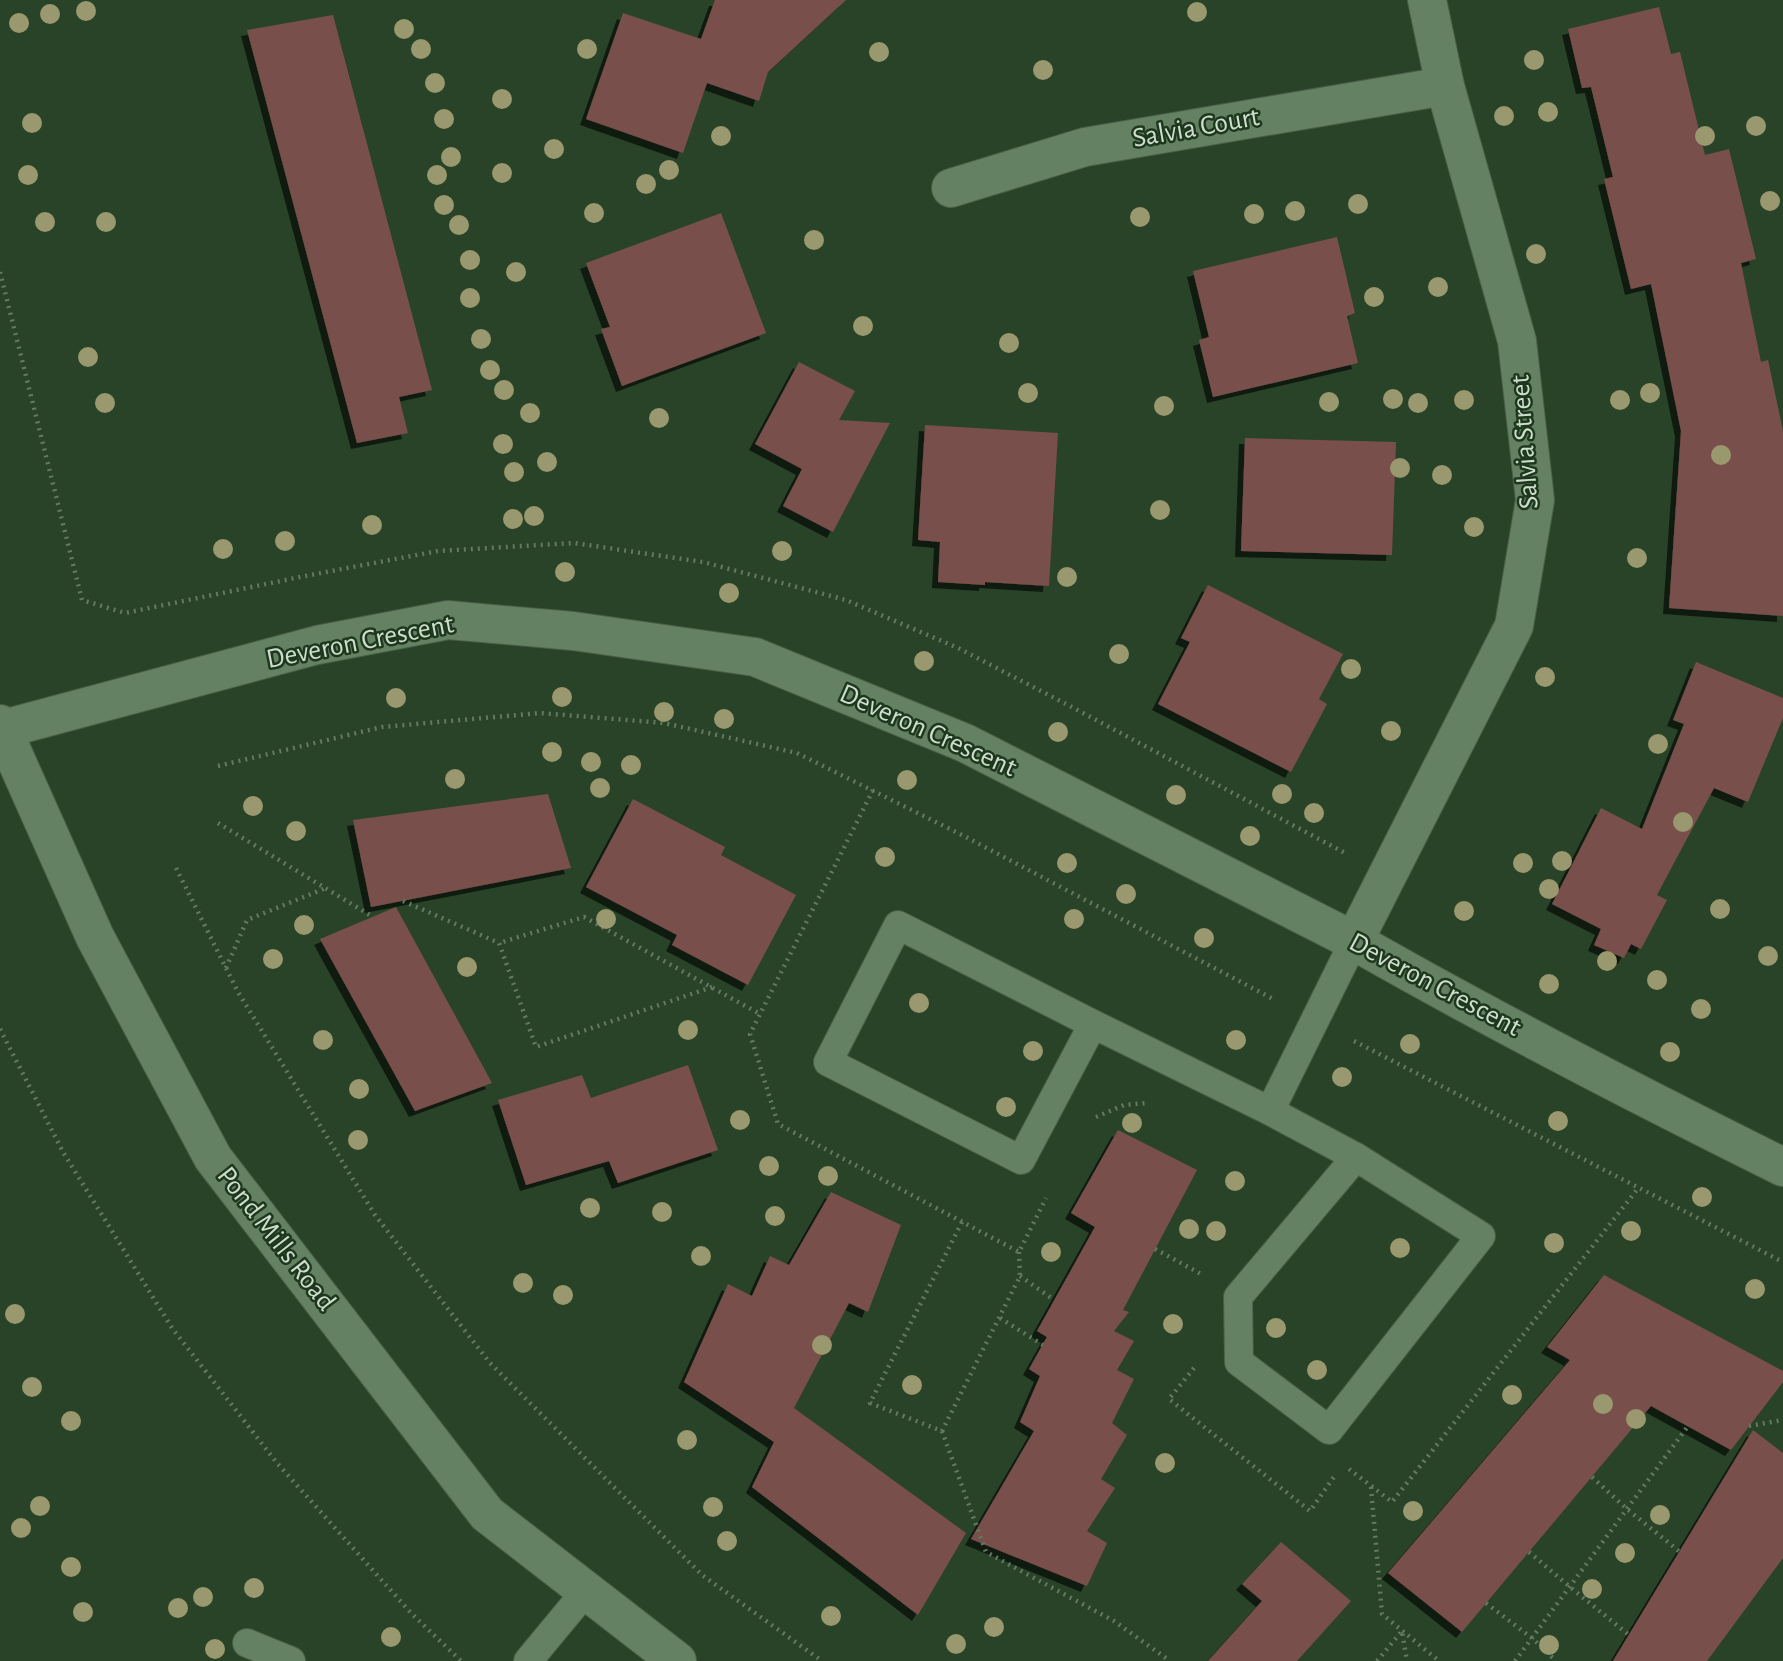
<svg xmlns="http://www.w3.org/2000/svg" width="1783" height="1661" viewBox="0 0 1783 1661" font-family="'Alegreya Sans',sans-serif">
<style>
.building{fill:#794f4c;filter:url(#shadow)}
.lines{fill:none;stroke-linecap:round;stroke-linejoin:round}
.service-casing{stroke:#485f48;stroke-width:30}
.minor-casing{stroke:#485f48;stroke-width:40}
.tertiary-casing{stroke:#485f48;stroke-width:40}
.secondary-casing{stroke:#485f48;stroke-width:40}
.path{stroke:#627962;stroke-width:4.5;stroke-dasharray:2 5;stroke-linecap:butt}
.service{stroke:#648163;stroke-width:28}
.minor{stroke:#648163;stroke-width:38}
.tertiary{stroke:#648163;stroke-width:38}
.secondary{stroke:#648163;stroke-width:38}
.tree{fill:#9a986e}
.labels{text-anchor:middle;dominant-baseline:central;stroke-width:5;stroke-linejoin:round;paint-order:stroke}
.street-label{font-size:28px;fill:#cedecd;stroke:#1e381e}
</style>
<defs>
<filter id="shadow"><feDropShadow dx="-6" dy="6" stdDeviation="0" flood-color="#0009"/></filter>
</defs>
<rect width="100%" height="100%" fill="#284328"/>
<g class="building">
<polygon points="715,0 846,0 768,72 759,101 707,83 683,153 586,119 623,13 701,39"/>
<polygon points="1659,7 1671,54 1680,52 1705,155 1729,149 1756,259 1741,263 1761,362 1768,360 1783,431 1783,616 1669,608 1681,431 1651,284 1631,289 1604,179 1613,177 1591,87 1582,88 1568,29"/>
<polygon points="333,15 432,390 399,397 408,433 357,443 247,30"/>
<polygon points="721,213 766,333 622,386 601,329 610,327 586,263"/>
<polygon points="1337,237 1355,313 1347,316 1358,363 1213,397 1199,340 1209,337 1193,271"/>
<polygon points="799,362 855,391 839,420 890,423 833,532 783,506 802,469 755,444"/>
<polygon points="925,425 1058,433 1049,586 985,582 985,585 938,582 940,542 918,540"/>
<polygon points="1245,438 1396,442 1392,555 1241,551"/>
<polygon points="1208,585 1343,654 1319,699 1327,704 1291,772 1158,704 1190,642 1181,638"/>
<polygon points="1696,662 1783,698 1783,718 1748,802 1714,788 1657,895 1667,900 1641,949 1631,944 1624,958 1594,945 1601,929 1552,904 1601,808 1642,829 1684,724 1673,720"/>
<polygon points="548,794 571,868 371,907 353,820"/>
<polygon points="633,799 725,847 721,855 796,895 748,985 672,945 677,935 586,887"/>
<polygon points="396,907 492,1083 415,1111 320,939"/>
<polygon points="688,1065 718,1150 618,1183 609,1161 526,1185 498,1100 582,1075 591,1098"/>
<polygon points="1118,1130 1197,1170 1123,1310 1129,1312 1114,1331 1134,1341 1117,1370 1134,1379 1112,1423 1127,1435 1101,1479 1115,1488 1087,1531 1107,1543 1087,1586 971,1539 1034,1431 1020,1422 1040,1376 1029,1369 1047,1337 1037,1331 1095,1227 1071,1213"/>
<polygon points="831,1192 901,1225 868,1312 849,1303 794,1408 966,1533 918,1615 752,1487 774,1442 684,1382 728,1284 752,1296 770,1256 789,1265"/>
<polygon points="1604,1275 1783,1371 1783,1382 1731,1450 1651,1406 1462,1632 1388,1573 1570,1360 1547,1347"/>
<polygon points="1753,1430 1783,1453 1783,1558 1707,1661 1613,1661"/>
<polygon points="1281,1542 1351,1601 1297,1661 1208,1661 1262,1601 1242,1584"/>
</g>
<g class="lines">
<g class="service-casing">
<g id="service">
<polyline points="1093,1024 1021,1160 828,1062 898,925 1093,1024 1270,1111 1354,941"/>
<polyline points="1270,1111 1356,1157 1481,1236 1329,1430 1239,1362 1238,1297 1356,1157"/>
<polyline points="247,1643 291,1661"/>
<polyline points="528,1661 586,1591"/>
</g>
</g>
<g class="minor-casing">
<g id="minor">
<polyline points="951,188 1085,147 1445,86"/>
<polyline points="1354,941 1514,626 1535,500 1517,341 1445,86 1427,0"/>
</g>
</g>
<g class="tertiary-casing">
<path id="tertiary" d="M 0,730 L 317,645 L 448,620 L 573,631 L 755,657 L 965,743 L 1354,941 C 1494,1021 1638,1095 1783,1167"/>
</g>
<g class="secondary-casing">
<polyline id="secondary" points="0,724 95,937 213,1158 487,1514 677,1661"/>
</g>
<g class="path">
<polyline points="0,272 82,600 125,613 305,576 438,551 574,543 703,562 846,600 958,648 1070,706 1345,853"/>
<polyline points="218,766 382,727 540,713 664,723 797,753 966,837 1275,1000"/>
<polyline points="873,790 750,1034 778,1124 1019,1252 1046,1198"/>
<polyline points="218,823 373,917"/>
<polyline points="176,868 238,992 375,1215 490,1363 702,1575 822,1661"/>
<polyline points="403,901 499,943"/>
<polyline points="226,968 247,920 326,888"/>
<polyline points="712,987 536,1047 499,943 584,917 760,1014"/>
<polyline points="0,1029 63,1152 172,1328 277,1463 411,1613 461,1661"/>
<polyline points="1354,1041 1783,1262"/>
<polyline points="1096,1117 1124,1105 1147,1103"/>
<polyline points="962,1222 870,1403 942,1431 1020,1276 1019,1252"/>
<polyline points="1155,1249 1201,1274"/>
<polyline points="1020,1276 1054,1300"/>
<polyline points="1000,1318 1043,1345"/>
<polyline points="1194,1368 1169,1399 1310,1511 1336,1474"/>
<polyline points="1749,1426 1783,1420"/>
<polyline points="942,1431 986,1552 1114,1621 1170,1661"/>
<polyline points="1349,1469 1392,1502 1639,1187"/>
<polyline points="1592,1477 1627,1509 1680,1552"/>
<polyline points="1371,1487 1382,1614 1439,1661"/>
<polyline points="1529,1552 1570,1587 1629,1635"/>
<polyline points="1486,1603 1532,1638 1556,1661"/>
<polyline points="1377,1661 1402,1631 1407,1661"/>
<polyline points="1515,1661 1688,1426"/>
</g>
<use href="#service" class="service"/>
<use href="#minor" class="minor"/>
<use href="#tertiary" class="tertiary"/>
<use href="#secondary" class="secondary"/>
</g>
<g class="tree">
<circle cx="86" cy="11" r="10"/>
<circle cx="1197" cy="12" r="10"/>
<circle cx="50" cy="14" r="10"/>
<circle cx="19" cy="23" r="10"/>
<circle cx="404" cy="29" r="10"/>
<circle cx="421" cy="49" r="10"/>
<circle cx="587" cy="49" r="10"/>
<circle cx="879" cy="52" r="10"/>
<circle cx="1534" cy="60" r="10"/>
<circle cx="1043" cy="70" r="10"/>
<circle cx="435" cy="83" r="10"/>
<circle cx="502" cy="99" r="10"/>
<circle cx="1548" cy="112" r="10"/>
<circle cx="1504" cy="116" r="10"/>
<circle cx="444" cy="119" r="10"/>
<circle cx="32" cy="123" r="10"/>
<circle cx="1756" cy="126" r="10"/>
<circle cx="721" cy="136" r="10"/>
<circle cx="1705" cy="136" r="10"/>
<circle cx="554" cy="149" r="10"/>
<circle cx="451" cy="157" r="10"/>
<circle cx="669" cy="170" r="10"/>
<circle cx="502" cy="173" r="10"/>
<circle cx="28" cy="175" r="10"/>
<circle cx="437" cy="175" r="10"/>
<circle cx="646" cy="184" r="10"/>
<circle cx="1770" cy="201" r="10"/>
<circle cx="1358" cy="204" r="10"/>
<circle cx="444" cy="205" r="10"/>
<circle cx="1295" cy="211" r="10"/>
<circle cx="594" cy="213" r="10"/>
<circle cx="1254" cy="214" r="10"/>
<circle cx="1140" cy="217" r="10"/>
<circle cx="45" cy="222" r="10"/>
<circle cx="106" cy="222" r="10"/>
<circle cx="459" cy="225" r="10"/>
<circle cx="814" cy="240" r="10"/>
<circle cx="1536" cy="254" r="10"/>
<circle cx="470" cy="260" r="10"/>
<circle cx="516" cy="272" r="10"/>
<circle cx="1438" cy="287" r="10"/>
<circle cx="1374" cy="297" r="10"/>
<circle cx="470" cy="298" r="10"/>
<circle cx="863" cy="326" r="10"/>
<circle cx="481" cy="339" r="10"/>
<circle cx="1009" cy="343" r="10"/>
<circle cx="88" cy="357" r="10"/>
<circle cx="490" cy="370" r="10"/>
<circle cx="504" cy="390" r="10"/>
<circle cx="1028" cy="393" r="10"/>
<circle cx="1650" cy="393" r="10"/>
<circle cx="1393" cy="399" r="10"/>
<circle cx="1464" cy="400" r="10"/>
<circle cx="1620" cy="400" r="10"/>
<circle cx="1329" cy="402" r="10"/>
<circle cx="105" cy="403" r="10"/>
<circle cx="1418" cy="403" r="10"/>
<circle cx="1164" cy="406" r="10"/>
<circle cx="530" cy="413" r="10"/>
<circle cx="659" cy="418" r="10"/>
<circle cx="503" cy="444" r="10"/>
<circle cx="1721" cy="455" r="10"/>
<circle cx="547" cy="462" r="10"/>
<circle cx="1400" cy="468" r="10"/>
<circle cx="514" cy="472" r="10"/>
<circle cx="1442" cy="475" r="10"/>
<circle cx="1160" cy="510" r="10"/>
<circle cx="534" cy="516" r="10"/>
<circle cx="513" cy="519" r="10"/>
<circle cx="372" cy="525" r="10"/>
<circle cx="1474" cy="527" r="10"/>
<circle cx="285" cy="541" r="10"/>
<circle cx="223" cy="549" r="10"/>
<circle cx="782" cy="551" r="10"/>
<circle cx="1637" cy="558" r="10"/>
<circle cx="565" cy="572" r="10"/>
<circle cx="1067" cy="577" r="10"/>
<circle cx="729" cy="593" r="10"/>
<circle cx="1119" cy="654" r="10"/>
<circle cx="924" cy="661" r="10"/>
<circle cx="1351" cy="669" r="10"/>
<circle cx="1545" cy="677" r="10"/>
<circle cx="562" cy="697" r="10"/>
<circle cx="396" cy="698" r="10"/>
<circle cx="664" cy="712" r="10"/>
<circle cx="724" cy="719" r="10"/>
<circle cx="1391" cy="731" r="10"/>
<circle cx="1058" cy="732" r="10"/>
<circle cx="1658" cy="744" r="10"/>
<circle cx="552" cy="752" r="10"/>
<circle cx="591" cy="762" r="10"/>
<circle cx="631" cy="765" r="10"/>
<circle cx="455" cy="779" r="10"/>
<circle cx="907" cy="780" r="10"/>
<circle cx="600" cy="788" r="10"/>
<circle cx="1282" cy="794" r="10"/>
<circle cx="1176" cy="795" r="10"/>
<circle cx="253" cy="806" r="10"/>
<circle cx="1314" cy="813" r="10"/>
<circle cx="1683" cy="822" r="10"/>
<circle cx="296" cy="831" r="10"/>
<circle cx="1250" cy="836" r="10"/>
<circle cx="885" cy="857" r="10"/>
<circle cx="1562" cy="861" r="10"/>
<circle cx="1067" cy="863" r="10"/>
<circle cx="1523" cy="863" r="10"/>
<circle cx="1549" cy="889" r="10"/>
<circle cx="1126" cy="894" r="10"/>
<circle cx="1720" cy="909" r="10"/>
<circle cx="1464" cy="911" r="10"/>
<circle cx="606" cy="919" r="10"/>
<circle cx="1074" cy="919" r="10"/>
<circle cx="304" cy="925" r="10"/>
<circle cx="1204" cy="938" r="10"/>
<circle cx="1768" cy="956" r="10"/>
<circle cx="273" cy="959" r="10"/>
<circle cx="1607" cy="961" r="10"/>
<circle cx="467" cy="967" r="10"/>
<circle cx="1657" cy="980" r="10"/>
<circle cx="1549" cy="984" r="10"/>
<circle cx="919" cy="1003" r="10"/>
<circle cx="1701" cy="1009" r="10"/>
<circle cx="688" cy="1030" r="10"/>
<circle cx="323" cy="1040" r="10"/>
<circle cx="1236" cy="1040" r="10"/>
<circle cx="1410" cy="1044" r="10"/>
<circle cx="1033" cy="1051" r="10"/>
<circle cx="1670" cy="1052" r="10"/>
<circle cx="1342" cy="1077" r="10"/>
<circle cx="359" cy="1089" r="10"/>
<circle cx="1006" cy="1107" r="10"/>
<circle cx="740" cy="1120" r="10"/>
<circle cx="1558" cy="1121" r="10"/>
<circle cx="1132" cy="1123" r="10"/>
<circle cx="358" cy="1140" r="10"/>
<circle cx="769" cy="1166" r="10"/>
<circle cx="828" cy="1176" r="10"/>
<circle cx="1235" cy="1181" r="10"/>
<circle cx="1702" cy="1197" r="10"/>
<circle cx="590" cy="1208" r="10"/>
<circle cx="662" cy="1212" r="10"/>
<circle cx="775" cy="1216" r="10"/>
<circle cx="1189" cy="1229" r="10"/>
<circle cx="1216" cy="1231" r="10"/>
<circle cx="1631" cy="1231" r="10"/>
<circle cx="1554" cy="1243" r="10"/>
<circle cx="1400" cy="1248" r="10"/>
<circle cx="1051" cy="1252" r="10"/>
<circle cx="701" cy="1256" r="10"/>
<circle cx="523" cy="1283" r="10"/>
<circle cx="1755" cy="1289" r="10"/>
<circle cx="563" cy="1295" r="10"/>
<circle cx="15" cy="1314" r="10"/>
<circle cx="1173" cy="1324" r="10"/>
<circle cx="1276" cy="1328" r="10"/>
<circle cx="822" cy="1345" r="10"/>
<circle cx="1317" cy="1370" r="10"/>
<circle cx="912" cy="1385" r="10"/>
<circle cx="32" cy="1387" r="10"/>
<circle cx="1512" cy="1395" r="10"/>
<circle cx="1603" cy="1404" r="10"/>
<circle cx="1636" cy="1419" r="10"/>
<circle cx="71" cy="1421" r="10"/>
<circle cx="687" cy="1440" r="10"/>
<circle cx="1165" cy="1463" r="10"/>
<circle cx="40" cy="1506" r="10"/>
<circle cx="713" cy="1507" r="10"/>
<circle cx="1413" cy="1511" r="10"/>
<circle cx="1660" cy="1515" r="10"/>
<circle cx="21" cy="1528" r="10"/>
<circle cx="727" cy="1541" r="10"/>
<circle cx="1625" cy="1553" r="10"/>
<circle cx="71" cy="1567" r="10"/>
<circle cx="254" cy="1588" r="10"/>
<circle cx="1592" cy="1589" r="10"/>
<circle cx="203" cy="1597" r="10"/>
<circle cx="178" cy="1608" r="10"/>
<circle cx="83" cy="1612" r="10"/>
<circle cx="831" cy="1616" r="10"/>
<circle cx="994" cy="1627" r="10"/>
<circle cx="391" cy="1637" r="10"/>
<circle cx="956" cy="1644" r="10"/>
<circle cx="1549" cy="1645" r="10"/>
<circle cx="215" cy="1649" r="10"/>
</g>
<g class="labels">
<g class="street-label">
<text transform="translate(1196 128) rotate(-10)">Salvia Court</text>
<text transform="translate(1525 442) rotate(-94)">Salvia Street</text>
<text transform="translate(360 642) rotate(-11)">Deveron Crescent</text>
<text transform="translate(928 731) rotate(24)">Deveron Crescent</text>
<text transform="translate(1435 985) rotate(28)">Deveron Crescent</text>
<text transform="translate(276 1239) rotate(52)">Pond Mills Road</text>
</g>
</g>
</svg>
